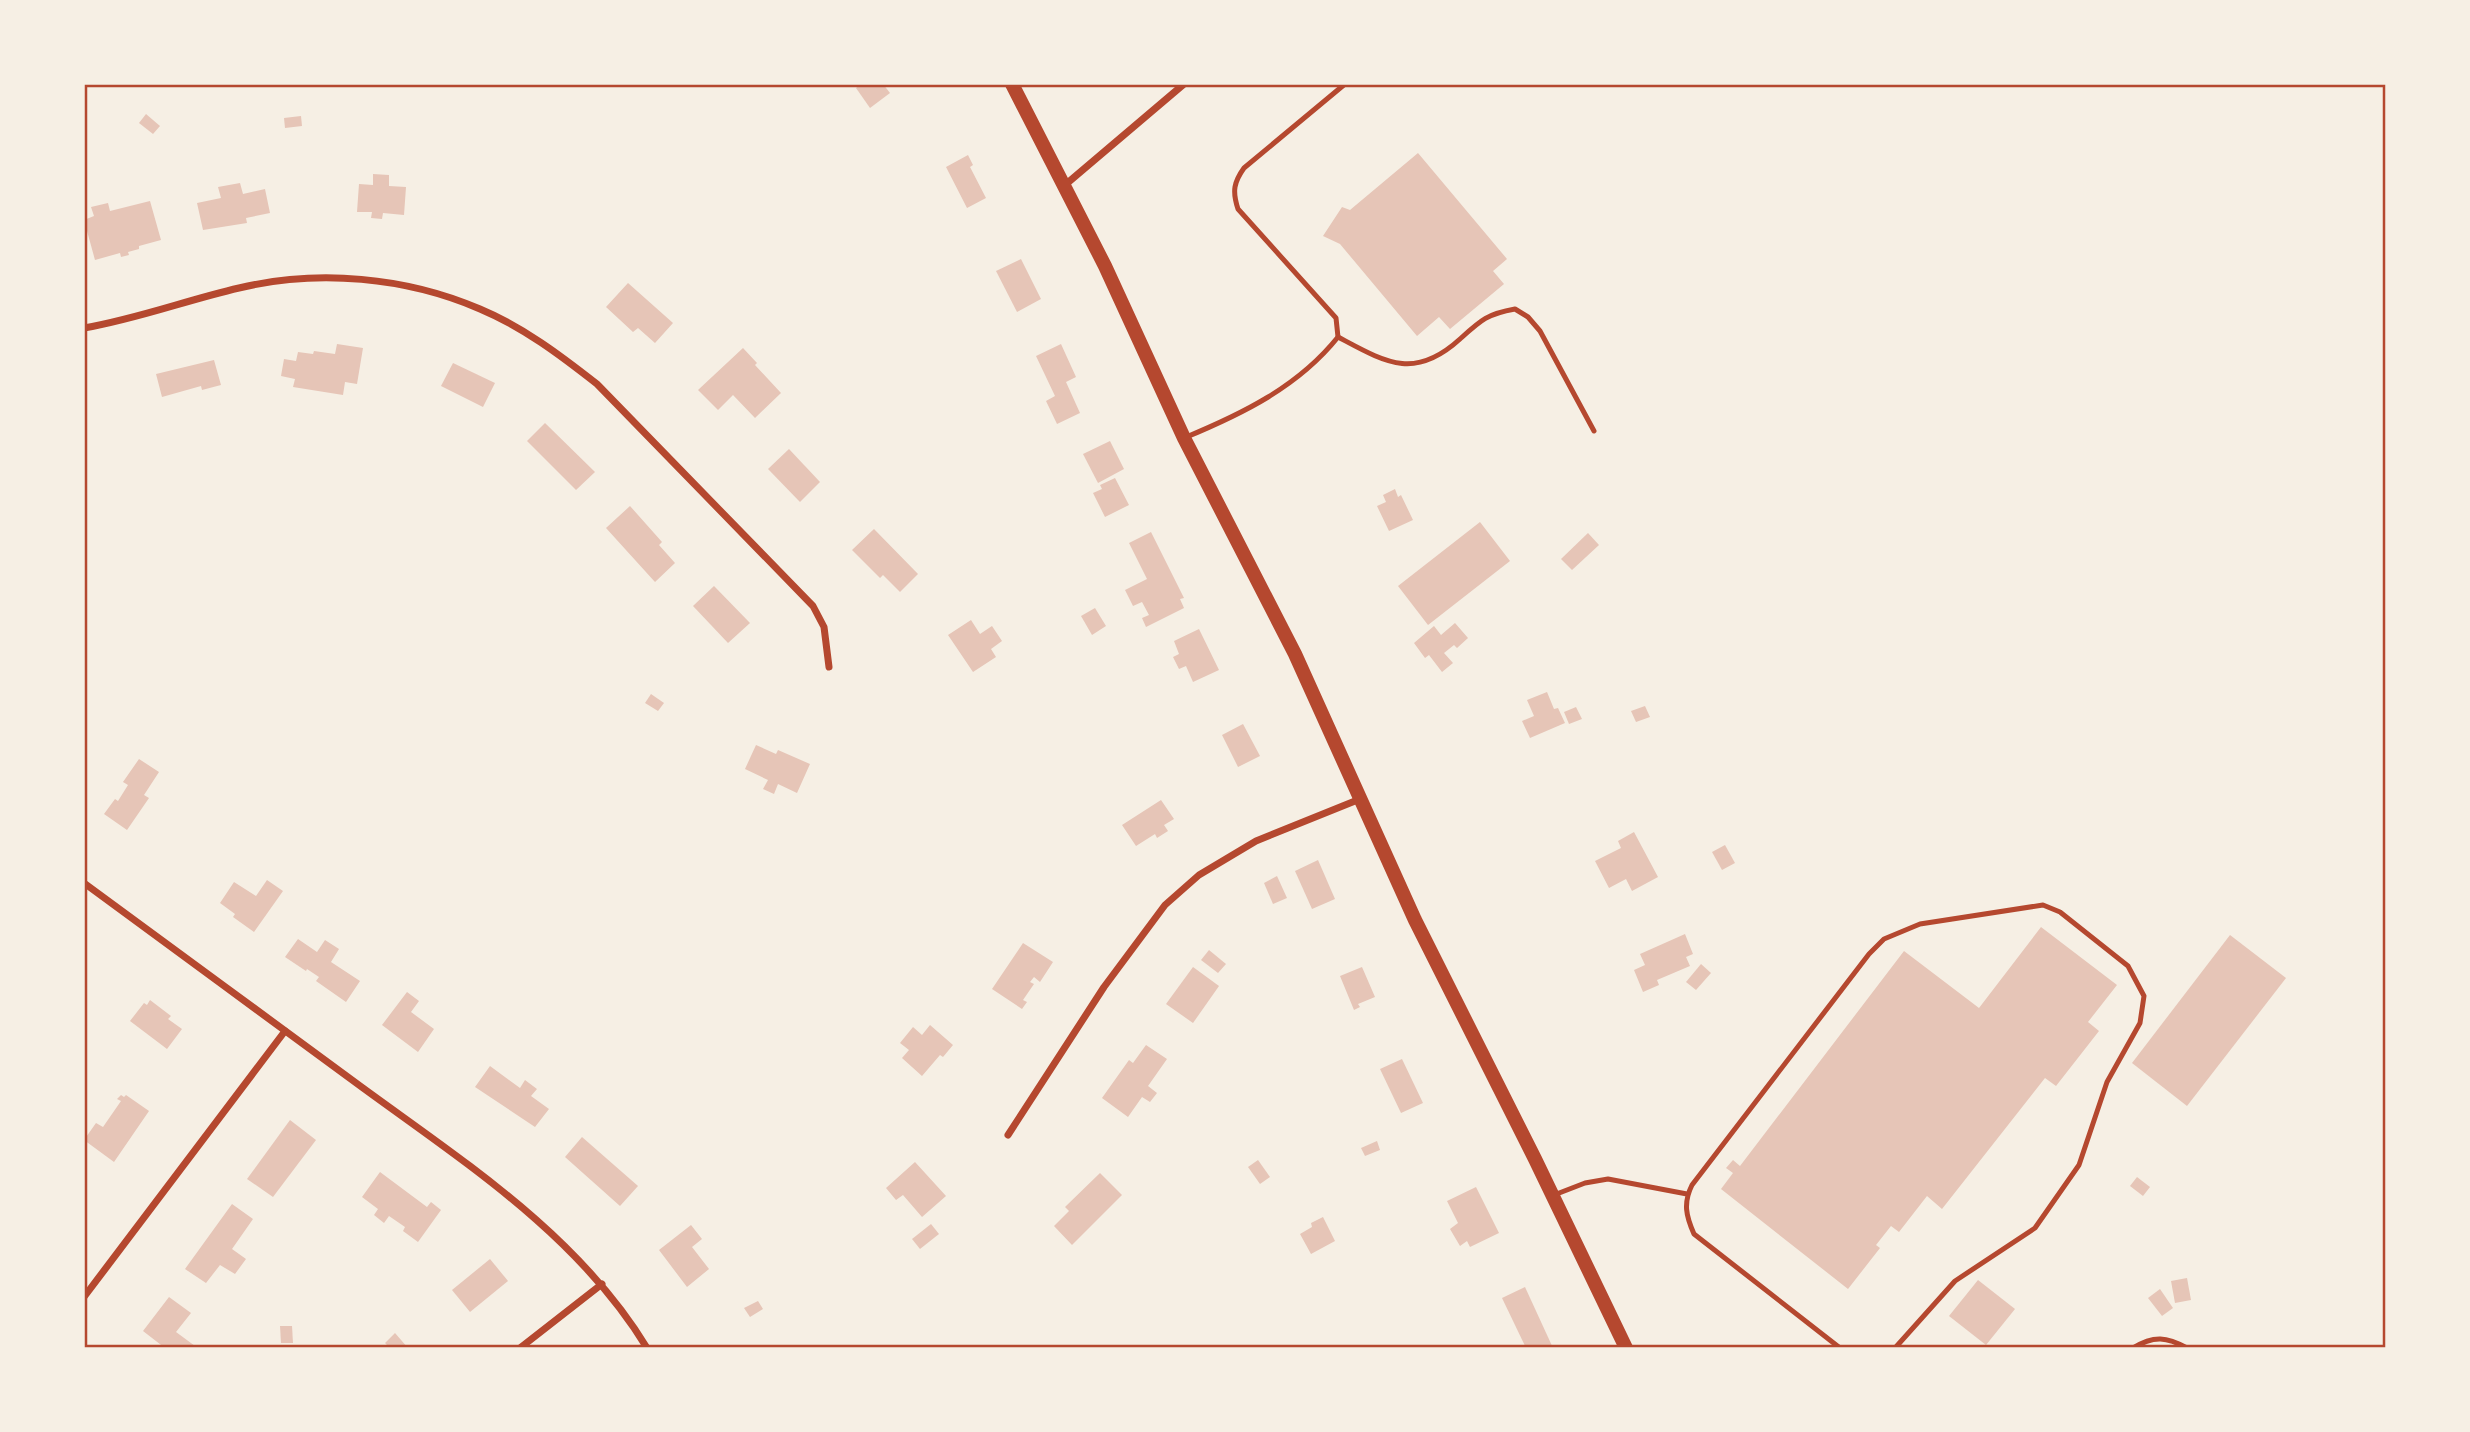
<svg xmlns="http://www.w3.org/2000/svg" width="2470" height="1432" viewBox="0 0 2470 1432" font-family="Mulish,sans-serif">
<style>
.building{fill:#e6c5b7}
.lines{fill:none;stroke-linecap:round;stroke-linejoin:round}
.service{stroke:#b5482f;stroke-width:5}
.minor{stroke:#b5482f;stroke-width:7}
.secondary{stroke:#b5482f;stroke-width:14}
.neatline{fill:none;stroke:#b5482f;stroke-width:2.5}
</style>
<rect width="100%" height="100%" fill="#f6efe4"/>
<g class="building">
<polygon points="861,84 883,84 890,93 870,108 856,88"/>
<polygon points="146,114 160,126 153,134 139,123"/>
<polygon points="301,116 302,126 285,128 284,118"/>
<polygon points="1418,153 1507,259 1493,271 1504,284 1450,329 1439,317 1417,336 1340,244 1323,236 1342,207 1350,210"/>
<polygon points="968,155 973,165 970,167 986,198 967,208 946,167"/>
<polygon points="373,174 389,175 389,186 406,187 404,215 383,213 382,219 371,218 372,212 357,212 359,184 373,185"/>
<polygon points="240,183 243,194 265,189 270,213 246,218 247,223 203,230 197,203 221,198 218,187"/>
<polygon points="150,201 161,240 139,246 139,249 128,252 129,255 121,257 120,253 95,260 84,220 94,216 91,207 108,203 110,211"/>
<polygon points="1021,259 1041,299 1017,312 996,271"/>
<polygon points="628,283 673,323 655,343 638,328 633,332 606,307"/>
<polygon points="337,344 363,348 357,384 345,382 343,395 293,387 295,379 281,376 284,359 296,361 298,352 313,354 314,351 335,354"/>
<polygon points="1061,344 1076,377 1066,382 1080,413 1057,424 1046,401 1055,396 1036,356"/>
<polygon points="743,348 757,363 755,365 781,393 755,418 733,395 718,410 698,390"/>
<polygon points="214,360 221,385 202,390 201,386 162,397 156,374"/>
<polygon points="453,363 495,383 483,407 441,386"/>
<polygon points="545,423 595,472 576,490 527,441"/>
<polygon points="1110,441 1124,469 1098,483 1083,454"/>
<polygon points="789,449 820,482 800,502 768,469"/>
<polygon points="1115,478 1129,505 1105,517 1093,493 1102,489 1100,485"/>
<polygon points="1395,489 1398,497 1401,495 1413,520 1389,531 1377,506 1386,502 1383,495"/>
<polygon points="630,506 662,542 659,545 675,563 655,582 606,528"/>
<polygon points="1480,522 1510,561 1428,625 1398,586"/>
<polygon points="874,529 918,574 900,592 883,575 880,578 852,550"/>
<polygon points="1151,532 1184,598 1180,599 1184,608 1146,627 1142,618 1149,615 1142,602 1133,606 1125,590 1147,579 1129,543"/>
<polygon points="1588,533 1599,545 1572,570 1561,559"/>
<polygon points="714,586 750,623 728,643 693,606"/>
<polygon points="1095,608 1106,626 1092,635 1081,616"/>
<polygon points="971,620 980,634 992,626 1002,641 991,649 996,657 973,672 948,635"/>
<polygon points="1455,623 1468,638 1457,648 1454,645 1444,653 1453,663 1442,672 1429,655 1425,658 1414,643 1434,626 1441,635"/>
<polygon points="1199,629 1219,670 1193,682 1186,666 1179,669 1173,657 1179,654 1174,641"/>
<polygon points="1547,692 1554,709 1558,708 1565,723 1530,738 1522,721 1534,716 1527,700"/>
<polygon points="651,694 664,703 658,711 645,703"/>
<polygon points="1645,706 1650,717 1636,722 1631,711"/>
<polygon points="1576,707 1582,719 1569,724 1564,712"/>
<polygon points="1243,724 1260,756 1238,767 1222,735"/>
<polygon points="756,745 776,754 778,750 810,764 797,793 778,784 774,794 763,789 768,780 745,769"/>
<polygon points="139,759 159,772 144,795 149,798 127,830 104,814 115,799 118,801 128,785 123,782"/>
<polygon points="1161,800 1174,819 1164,825 1168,831 1157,838 1155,834 1136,846 1122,825"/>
<polygon points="1634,832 1658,877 1632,891 1626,879 1609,888 1595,861 1621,848 1618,841"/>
<polygon points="1725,845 1735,863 1722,870 1712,852"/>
<polygon points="1318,860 1335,899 1312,909 1295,871"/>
<polygon points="1277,876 1287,898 1273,904 1264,883"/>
<polygon points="267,880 283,891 254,932 233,917 235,914 220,903 234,882 256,896"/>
<polygon points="2041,927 2117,985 2088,1022 2099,1031 2056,1086 2045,1078 1942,1209 1927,1196 1899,1232 1891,1226 1876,1245 1880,1248 1848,1289 1721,1189 1733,1173 1726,1168 1733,1160 1740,1166 1904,951 1979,1008"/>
<polygon points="1685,934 1693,954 1686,957 1690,966 1657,980 1659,985 1643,992 1634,970 1645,965 1640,954"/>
<polygon points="2230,935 2286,978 2187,1106 2132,1063"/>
<polygon points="298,939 317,952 325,940 339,949 331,962 360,981 346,1002 316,981 319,977 307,969 306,971 285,957"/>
<polygon points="1023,943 1053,962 1040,982 1034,977 1030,982 1034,984 1023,1000 1027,1002 1022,1009 992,989"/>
<polygon points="1209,950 1226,964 1218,973 1201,960"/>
<polygon points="1701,964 1711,973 1696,990 1686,982"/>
<polygon points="1193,967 1219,986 1193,1023 1166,1004"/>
<polygon points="1362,967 1375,997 1358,1004 1360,1007 1354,1010 1340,976"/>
<polygon points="407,992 419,1001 411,1012 434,1029 418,1052 382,1025"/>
<polygon points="150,1000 171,1016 168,1019 182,1029 167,1049 130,1021 144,1003 147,1005"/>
<polygon points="930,1025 953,1045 943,1057 940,1055 922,1076 902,1058 909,1050 900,1043 913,1027 922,1035"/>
<polygon points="1146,1045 1167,1059 1148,1086 1157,1093 1150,1102 1142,1097 1128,1117 1102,1098 1129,1060 1133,1063"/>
<polygon points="1402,1059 1423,1103 1401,1113 1380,1069"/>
<polygon points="490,1066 520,1088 525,1080 537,1089 531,1096 549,1109 535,1127 475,1087"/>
<polygon points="121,1095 124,1097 126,1095 149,1111 114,1162 84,1140 96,1123 103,1127 121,1101 117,1099"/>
<polygon points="290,1120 316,1140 273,1197 247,1179"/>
<polygon points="582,1137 638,1186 620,1206 565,1157"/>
<polygon points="1377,1141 1380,1150 1365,1156 1361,1148"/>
<polygon points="1258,1160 1270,1177 1260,1184 1248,1167"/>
<polygon points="915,1162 946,1196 922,1217 903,1195 896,1200 886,1188"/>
<polygon points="380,1172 427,1207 431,1202 441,1210 418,1242 403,1231 405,1227 389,1216 384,1223 374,1215 378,1209 362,1197"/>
<polygon points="1100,1173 1122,1195 1072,1245 1054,1226 1069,1211 1065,1207"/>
<polygon points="2137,1177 2150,1187 2143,1196 2130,1186"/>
<polygon points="1476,1187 1499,1233 1470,1247 1467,1241 1460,1246 1450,1229 1458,1223 1447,1201"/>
<polygon points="232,1204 253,1219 232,1249 246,1259 235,1274 220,1265 206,1283 185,1269"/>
<polygon points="1323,1217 1335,1241 1311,1254 1300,1234 1312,1227 1311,1223"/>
<polygon points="931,1224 939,1234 920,1249 912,1239"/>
<polygon points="691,1225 702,1239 692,1247 709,1269 687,1287 659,1250"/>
<polygon points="490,1259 508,1281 470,1312 452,1290"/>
<polygon points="2187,1278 2191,1300 2175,1303 2171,1281"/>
<polygon points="1978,1280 2015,1309 1986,1345 1949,1316"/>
<polygon points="1525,1287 1553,1348 1526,1348 1502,1298"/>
<polygon points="2160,1289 2173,1308 2162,1316 2148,1298"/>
<polygon points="169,1297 191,1313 176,1332 195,1346 194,1348 165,1348 143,1331"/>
<polygon points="758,1301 763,1309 750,1317 744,1308"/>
<polygon points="280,1326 292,1326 293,1343 281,1343"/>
<polygon points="395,1333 408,1348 386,1348 388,1346 385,1343"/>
</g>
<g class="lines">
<g class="service">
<path d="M 1338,337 C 1385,362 1414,381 1460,339 C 1481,320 1487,314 1515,309 L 1528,317 L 1540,331 L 1594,431"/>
<path d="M 1184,438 C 1242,414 1298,387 1338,337 L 1336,318 L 1238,209 C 1232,191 1234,182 1244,168 L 1345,84"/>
<polyline points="1554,1195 1585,1183 1608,1179 1687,1194"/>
<path d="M 1840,1348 L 1694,1234 C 1686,1216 1683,1203 1692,1185 L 1869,954 L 1884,939 L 1920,924 L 2043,905 L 2060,912 L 2128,966 L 2144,996 L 2140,1023 L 2107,1082 L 2079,1165 L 2035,1228 L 1955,1281 L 1895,1348"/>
<path d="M 2133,1348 C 2154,1335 2167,1337 2187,1348"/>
</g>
<g class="minor">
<polyline points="1065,185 1184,84"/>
<path d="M 84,328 C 137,319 187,300 239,288 C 318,269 406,277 480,309 C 523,327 560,355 597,384 L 813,606 L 824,627 L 829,667"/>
<path d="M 84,883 C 177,951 270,1020 363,1088 C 467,1164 579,1236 647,1348"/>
<polyline points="1008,1135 1104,987 1165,905 1199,875 1256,841 1360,799"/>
<polyline points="84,1297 285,1031"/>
<polyline points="520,1348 602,1284"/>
</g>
<polyline class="secondary" points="1012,84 1105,266 1184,438 1295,654 1415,920 1535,1159 1626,1348"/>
</g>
<rect width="2470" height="1432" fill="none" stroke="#f6efe4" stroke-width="172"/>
<rect x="86" y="86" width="2298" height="1260" class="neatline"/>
</svg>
